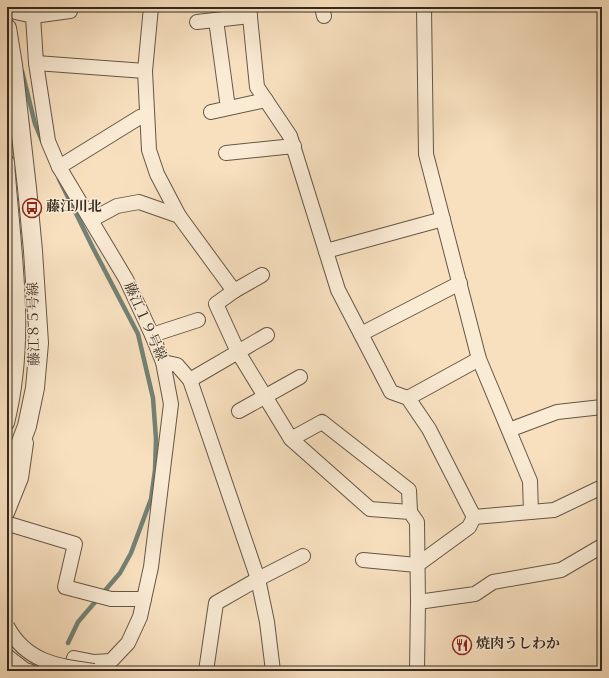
<svg xmlns="http://www.w3.org/2000/svg" width="609" height="678" viewBox="0 0 609 678" font-family="'Sorts Mill Goudy','Noto Serif JP',serif">
<style>
.lines{fill:none;stroke-linecap:round;stroke-linejoin:round}
.stream{stroke:#738275;stroke-width:4.5}
.minor-casing{stroke:#645747;stroke-width:16}
.tertiary-casing{stroke:#645747;stroke-width:20}
.minor{stroke:#faebd5;stroke-width:14}
.tertiary{stroke:#faebd5;stroke-width:18}
.minor-bridge-casing{stroke:#645747;stroke-width:16;stroke-linecap:butt}
.minor-bridge{stroke:#faebd5;stroke-width:14}
.labels{text-anchor:middle;dominant-baseline:central;stroke-width:3;stroke-linejoin:round;paint-order:stroke}
.poi-label{font-size:14px;font-weight:bold;fill:#33291f;stroke:#faebd5;text-anchor:start}
.street-label{font-size:14px;fill:#33291f;stroke:#faebd5}
</style>
<rect width="100%" height="100%" fill="#f8e0bf"/>
<filter id="stains"><feTurbulence type="fractalNoise" baseFrequency=".005" numOctaves="4"/><feColorMatrix values="0 0 0 0 .2 0 0 0 0 .09 0 0 0 0 .02 0 0 0 .5 -.17"/></filter>
<radialGradient id="worn" r=".72"><stop offset=".6" stop-color="#630" stop-opacity="0"/><stop offset="1" stop-color="#630" stop-opacity=".3"/></radialGradient>
<g class="lines">
<g class="stream">
<polyline points="22,71 35,124 42,141"/>
<polyline points="59,179 93,248 138,334 153,398 156,439 155,470 151,499 131,553 120,573 78,622 68,643"/>
</g>
<g class="minor-casing">
<g id="minor">
<polyline points="151,7 145,71 149,150 157,174 179,216"/>
<polyline points="249,7 257,87 290,136 338,290 391,392 408,398 429,429 474,517 554,510 602,487"/>
<polyline points="322,7 324,16"/>
<polyline points="424,7 426,154 479,359 530,481 531,512"/>
<polyline points="7,10 33,16 36,63 48,141 59,167 126,279 152,335 163,362 171,404 151,567 140,617 128,643 111,661 94,662 74,658 71,671"/>
<polyline points="33,16 70,11 71,7"/>
<polyline points="216,20 228,108"/>
<polyline points="197,22 250,16"/>
<polyline points="36,63 145,71"/>
<polyline points="211,112 266,100"/>
<polyline points="226,153 294,146"/>
<path d="M 7,162 C 13,251 29,335 7,423"/>
<polyline points="59,167 140,117 147,116"/>
<polyline points="91,220 117,206 139,202 179,216 234,291"/>
<polyline points="326,251 443,219"/>
<polyline points="262,275 234,291 216,304 238,352 291,439 370,509 410,512 417,522 418,602 417,671"/>
<polyline points="361,334 460,283"/>
<polyline points="152,335 198,320"/>
<polyline points="163,362 177,365 190,380 258,579 267,622 273,671"/>
<polyline points="190,380 267,335"/>
<polyline points="408,398 479,359"/>
<polyline points="239,411 300,377"/>
<polyline points="509,430 557,412 602,407"/>
<polyline points="291,439 322,422 409,490 410,512"/>
<polyline points="7,513 21,478 26,443"/>
<polyline points="12,525 75,544 65,587 111,599 144,599"/>
<polyline points="363,560 417,565 469,527 474,517"/>
<polyline points="418,602 475,594 493,582 561,570 602,546"/>
<polyline points="7,656 25,670 29,671"/>
<polyline points="206,671 216,603 258,579 303,556"/>
</g>
</g>
<g class="tertiary-casing">
<polyline id="tertiary" points="7,28 13,65 27,188 33,251 39,343 35,388 27,426 7,479"/>
</g>
<use href="#minor" class="minor"/>
<use href="#tertiary" class="tertiary"/>
<g class="minor-bridge-casing">
<path id="minor-bridge" d="M 7,626 C 26,662 57,666 94,671"/>
</g>
<use href="#minor-bridge" class="minor-bridge"/>
</g>
<defs>
<g id="bus-ring" transform="scale(1)"><circle r="9.5" fill="#faebd5" stroke="#8f2418" stroke-width="1.5"/><path d="M-5-6H5V4H4V6H2V4H-2V6H-4V4H-5ZM-3.5-4V0h7V-4ZM-3.5 1.2v1.5H-2V1.2ZM2 1.2v1.5H3.5V1.2Z" fill="#8f2418"/></g>
<g id="restaurant-ring" transform="scale(1)"><circle r="9.5" fill="#faebd5" stroke="#8f2418" stroke-width="1.5"/><path d="M-5-6h1v4h1v-4h1v4h1v-4h1v5L-1.5 .5V6h-2V.5L-5-1ZM5-6V6H3V1.5H1.5Q1.5-4 5-6Z" fill="#8f2418"/></g>
</defs>
<g fill-rule="evenodd">
<use href="#bus-ring" x="32" y="208"/>
<use href="#restaurant-ring" x="462" y="645"/>
</g>
<g class="labels">
<g class="poi-label">
<text x="46" y="208">藤江川北</text>
<text x="476" y="645">焼肉うしわか</text>
</g>
<g class="street-label">
<text transform="translate(144 322) rotate(66)">藤江１９号線</text>
<text transform="translate(35 324) rotate(-91)">藤江８５号線</text>
</g>
</g>
<rect width="609" height="678" fill="none" stroke="#f8e0bf" stroke-width="24"/>
<rect x="8" y="8" width="593" height="662" fill="none" stroke="#33291f" stroke-width="2"/>
<rect x="12" y="12" width="585" height="654" fill="none" stroke="#33291f"/>
<rect width="100%" height="100%" filter="url(#stains)"/>
<rect width="100%" height="100%" fill="url(#worn)"/>
</svg>
